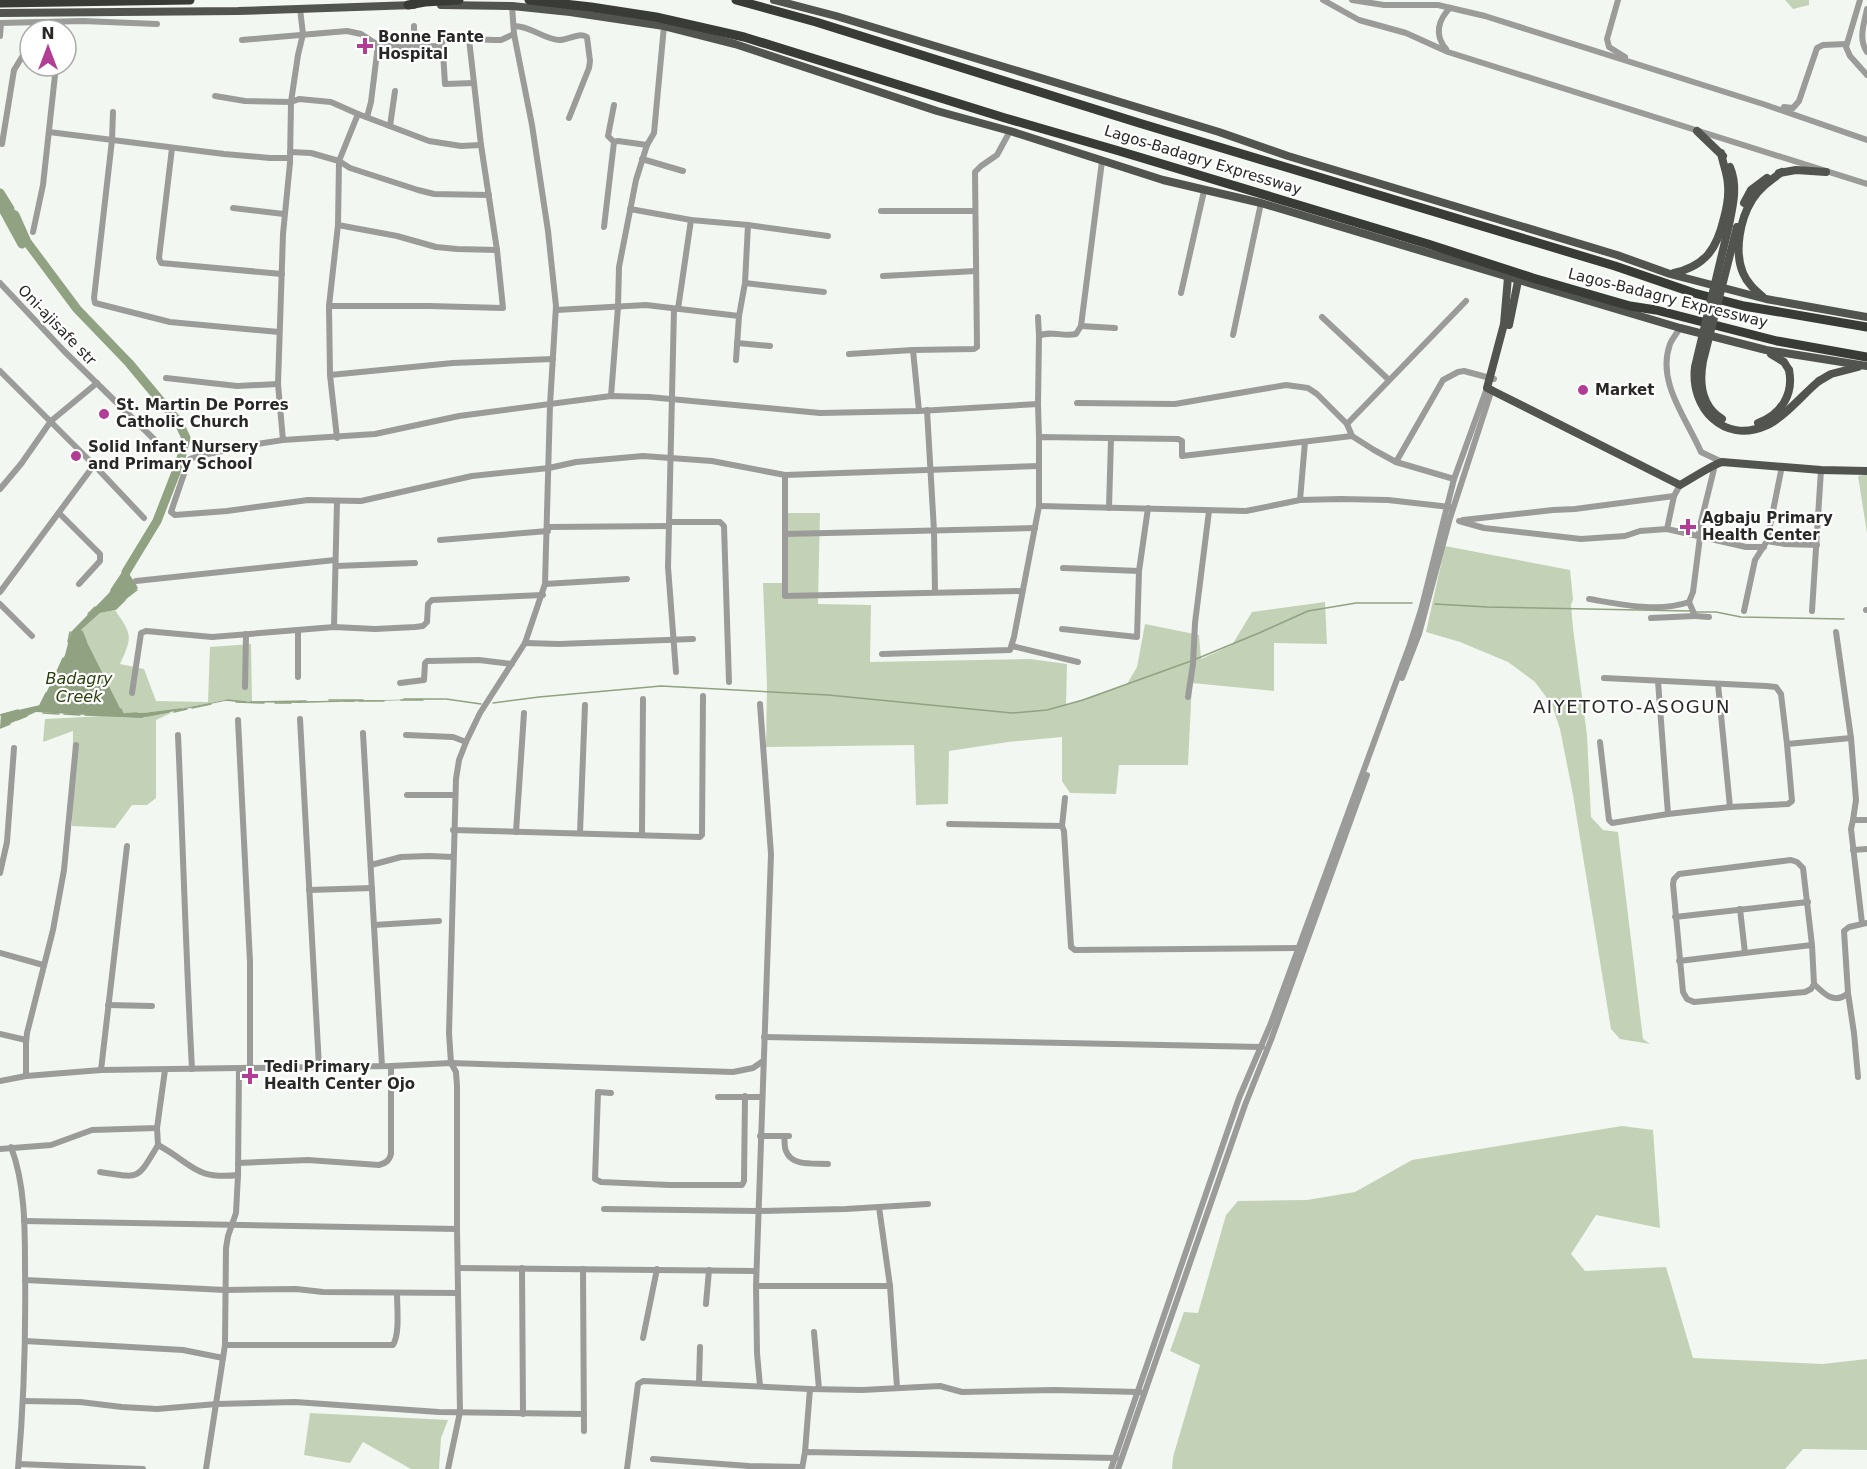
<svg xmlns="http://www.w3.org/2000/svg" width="1867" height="1469" viewBox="0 0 1867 1469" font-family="'DejaVu Sans',sans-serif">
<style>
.green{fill:#c3d2b6}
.water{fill:#90a281}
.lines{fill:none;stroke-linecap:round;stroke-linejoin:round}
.stream{stroke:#90a281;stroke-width:1.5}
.river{stroke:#90a281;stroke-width:9}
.minor{stroke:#9b9c9a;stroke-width:6}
.major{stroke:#525450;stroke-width:8}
.highway{stroke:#393b37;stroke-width:9}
.major-bridge{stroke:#525450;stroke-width:8}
.poi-dot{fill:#b13d95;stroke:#fff;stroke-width:2}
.labels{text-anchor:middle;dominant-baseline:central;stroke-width:4.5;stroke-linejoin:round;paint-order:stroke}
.poi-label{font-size:15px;font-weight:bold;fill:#282927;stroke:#fff;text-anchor:start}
.street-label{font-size:15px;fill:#282927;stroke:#fff}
.water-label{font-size:16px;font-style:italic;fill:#2a410e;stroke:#fff}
.quarter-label{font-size:18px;letter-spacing:1.5px;fill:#282927;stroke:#fff}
</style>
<rect width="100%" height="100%" fill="#f3f7f1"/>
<g class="green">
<polygon points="1785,0 1809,0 1809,5 1793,9"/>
<polygon points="1867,474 1867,533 1858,476"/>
<polygon points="788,513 820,513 818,604 871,605 870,662 1030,659 1067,664 1066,705 1127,684 1137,667 1145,624 1199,635 1201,659 1232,645 1252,612 1325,602 1327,644 1274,643 1274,691 1192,683 1188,765 1119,765 1116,794 1070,793 1062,781 1062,737 1008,742 949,751 948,804 916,805 914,745 766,747 767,685 763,583 787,583"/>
<polygon points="1445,546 1570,570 1573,599 1571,605 1573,628 1587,735 1591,817 1603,830 1618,832 1643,1039 1650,1044 1620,1039 1611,1029 1573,795 1560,729 1552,705 1535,682 1508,662 1460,642 1426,632"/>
<path d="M 115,610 C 132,635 133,636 120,664 L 144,669 L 156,701 L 208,702 L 210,647 L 251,644 L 252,702 L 225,700 L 169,711 L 123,714 L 81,630 L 100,613 Z"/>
<polygon points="173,712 156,720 156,798 147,805 132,805 115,828 72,826 73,731 43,742 45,719 104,716 140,718"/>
<polygon points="1622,1126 1653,1130 1660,1228 1596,1215 1571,1254 1585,1271 1666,1267 1693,1358 1823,1364 1867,1359 1867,1450 1803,1449 1785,1469 1172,1469 1173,1457 1200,1365 1170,1351 1184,1312 1198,1313 1226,1215 1238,1201 1307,1200 1355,1192 1412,1160"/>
<polygon points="310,1413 448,1420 441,1438 439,1469 411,1469 363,1442 350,1463 304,1455"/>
</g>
<polygon class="water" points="125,569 138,588 115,610 100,613 81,630 123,714 169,711 225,700 252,702 445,699 299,703 225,701 140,718 36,712 0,728 1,714 40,705 65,655 71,632 109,593"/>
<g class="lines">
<g class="stream">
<polyline points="111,590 125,569 136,586"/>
<polyline points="129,596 137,590"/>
<polyline points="1435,604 1487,607 1690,611"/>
<polyline points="116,609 125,600"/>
<polyline points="1695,612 1716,612 1741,617 1844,619"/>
<polyline points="88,614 95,607"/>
<polyline points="82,631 86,641"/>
<polyline points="68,642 70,632"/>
<polyline points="1196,659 1259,633 1308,611 1356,603 1412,603"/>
<polyline points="55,676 63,658"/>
<polyline points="404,699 445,699 440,699"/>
<polyline points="446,699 481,704"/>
<polyline points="227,700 246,702"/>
<polyline points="329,700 363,700"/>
<polyline points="401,700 423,700"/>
<polyline points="344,701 354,701"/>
<polyline points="359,701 384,701"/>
<polyline points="236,702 264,703"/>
<polyline points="251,702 306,701"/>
<polyline points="275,703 291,703"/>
<polyline points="493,703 539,697 661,686 828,695 1012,713 1047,710 1083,700 1191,661"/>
<polyline points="40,705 46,693"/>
<polyline points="192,708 211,704"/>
<polyline points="121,709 123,714 137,713"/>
<polyline points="174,712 187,709"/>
<polyline points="43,713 59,714"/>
<polyline points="150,713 181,709"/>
<polyline points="64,714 80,715"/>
<polyline points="0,715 18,710"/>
<polyline points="85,715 143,717"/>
<polyline points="147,716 169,712"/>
<polyline points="17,720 27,716"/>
<polyline points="0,728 10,724"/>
</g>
<g class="river">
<polyline points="0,193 10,209 9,212 15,215 27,242 77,309 129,363 164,405 178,421 186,438 180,462 157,521 126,572"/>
<polyline points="0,204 22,244"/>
</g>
<g class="minor">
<polyline points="1323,0 1359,20 1406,33 1448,52 1867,184"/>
<polyline points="1352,0 1384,5 1438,5 1485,16 1763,104 1867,140"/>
<polyline points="1618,0 1607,39 1609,47 1625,57"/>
<polyline points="1860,0 1846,47 1850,56 1867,75"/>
<path d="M 1867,9 C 1864,24 1858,39 1867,52"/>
<polyline points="0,23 83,21 157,24"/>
<path d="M 514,26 C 531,26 543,39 559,40 C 569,40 578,32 587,37 L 590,61 L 589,68 L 569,118"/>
<polyline points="0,36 1,23"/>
<polyline points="242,40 347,31 361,34 378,45 400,47 436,46 440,45 446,38 494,40 501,40 514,34"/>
<polyline points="440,45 443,52 445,84 474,83"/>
<polyline points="414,47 414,26"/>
<path d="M 1446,49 C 1434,35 1438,20 1450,8"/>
<polyline points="215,96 245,101 291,102 299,99 331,102 358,114 429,141 461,146 481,145"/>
<polyline points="1784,107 1793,108 1799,101 1817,48 1823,45 1846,44"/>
<polyline points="113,112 112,140 94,298 95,303 170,322 279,332"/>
<polyline points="367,117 371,102 378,45"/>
<polyline points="390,126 395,91"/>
<polyline points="49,132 224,154 270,158 290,158"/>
<polyline points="614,142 608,136 614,105"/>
<polyline points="2,144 14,70 30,44"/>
<polyline points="172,148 159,258 161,263 282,274"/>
<polyline points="290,152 311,153 339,161 350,168 418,190 434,194 489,195"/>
<polyline points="642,159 683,171"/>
<polyline points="233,208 284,214"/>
<polyline points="630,209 691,220 748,225 828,236"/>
<polyline points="881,211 975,211"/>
<polyline points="338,225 397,236 436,247 457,249 497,250"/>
<polyline points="604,227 614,142 618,141 647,145"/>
<polyline points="33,232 43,185 56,66"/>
<polyline points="883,276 976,271"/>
<polyline points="0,283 64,351 165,450"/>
<polyline points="745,283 824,292"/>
<polyline points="1181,293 1204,191"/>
<polyline points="329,306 429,306 503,308 497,250 481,145 469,39"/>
<polyline points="674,309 668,567 676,672"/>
<polyline points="678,309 691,220"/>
<polyline points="556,310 646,305 739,316"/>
<polyline points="1038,317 1039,336"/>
<polyline points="1322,317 1389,380"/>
<polyline points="1081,326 1115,328"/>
<path d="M 1680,328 C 1677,333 1672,339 1670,344 C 1656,382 1687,419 1701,452 L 1722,462"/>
<polyline points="1233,335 1261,203"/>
<polyline points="737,343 770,346"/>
<polyline points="913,350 919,411"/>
<polyline points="849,354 913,350 974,349 977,347 975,172 981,166 997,155 1010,131"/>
<polyline points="736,360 739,316 745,283 748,225"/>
<polyline points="0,371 94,465 144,518"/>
<polyline points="330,375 453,363 553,359"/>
<polyline points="166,378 237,386 278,384"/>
<polyline points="611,396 618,307 619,267 636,180 647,145 654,133 664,26"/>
<polyline points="1077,403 1175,404 1286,385 1308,388 1317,394 1347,424 1352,436 1374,450 1396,462 1454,479"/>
<path d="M 1038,404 L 1039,336 C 1050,330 1063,337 1076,334 L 1081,326 L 1102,161"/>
<polyline points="927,410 934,531 935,592"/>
<polyline points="1347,424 1466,301"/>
<polyline points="1039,437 1038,404 919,411 820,413 649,397 611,396 459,416 375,434 283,440 251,445 198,456 190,459 187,465 171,512 175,515 227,511 308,500 361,501 472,476 549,468 576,462 643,456 712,461 785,475 1039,466"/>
<polyline points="337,438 330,375 329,306 338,225 339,161 358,114"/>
<polyline points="283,440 278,384 283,234 290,163 291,102 298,55 303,34 300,9"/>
<polyline points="1396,462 1443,380 1458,372 1464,371 1494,379"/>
<polyline points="785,475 785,596 1022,591"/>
<polyline points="0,489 21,464 51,421 97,383"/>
<polyline points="1300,500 1305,442"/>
<polyline points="1039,506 1246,511 1300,500 1341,499 1388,500 1450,507"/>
<polyline points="1109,508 1111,439"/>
<polyline points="59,513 100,554 100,561 79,584"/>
<polyline points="1463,520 1553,510 1575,509 1674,496"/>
<polyline points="1459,521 1484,528 1581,539 1625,536 1640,531 1667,529 1724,542 1746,547 1764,547"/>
<polyline points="670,522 720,522 724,526 729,682"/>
<polyline points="548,527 669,526"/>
<polyline points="1667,529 1674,496 1680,485"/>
<polyline points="785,534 1035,528"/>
<polyline points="440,540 548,531"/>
<polyline points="1767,541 1785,544 1817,545"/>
<polyline points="336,566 415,563"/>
<polyline points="1063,568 1139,571"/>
<polyline points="136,581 335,560"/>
<polyline points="545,584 627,579"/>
<polyline points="0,592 94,465"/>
<path d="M 1589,599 C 1620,604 1658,613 1689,602 L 1693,592 L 1700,537 L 1699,530 L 1715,465"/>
<polyline points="1689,602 1695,616 1709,617"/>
<polyline points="0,604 32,636"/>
<polyline points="1866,610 1867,610"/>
<polyline points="1744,611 1755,560 1767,541 1782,466"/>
<polyline points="1812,611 1821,470"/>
<polyline points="1651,618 1695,616"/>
<polyline points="334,627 337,501"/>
<polyline points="1062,629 1137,637 1139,571 1148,508"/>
<polyline points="298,630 298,677"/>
<polyline points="1836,632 1851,738 1856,800 1853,820"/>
<polyline points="525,643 559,644 693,639"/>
<polyline points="1012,646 1078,662"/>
<polyline points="882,654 1010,650 1014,637 1039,506 1039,437 1178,439 1182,441 1182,456 1352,436"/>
<polyline points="1402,678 1419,634 1450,518 1492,389"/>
<polyline points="1658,681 1668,814"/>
<polyline points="400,683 424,680 425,663 427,661 479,660 512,664"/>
<polyline points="1718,684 1730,807"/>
<polyline points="245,687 246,634"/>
<polyline points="132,693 141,633 146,631 212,637 334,627 375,629 415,627 423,626 427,622 428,604 432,600 543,595"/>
<polyline points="1188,697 1193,664 1195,623 1209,511"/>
<polyline points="760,704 771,854 756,1286 757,1353 760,1386"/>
<polyline points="300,719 319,1067"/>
<polyline points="238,720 250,962 250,1068"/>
<polyline points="363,733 382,1066"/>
<path d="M 178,735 C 183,846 186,958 192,1069"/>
<polyline points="406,735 453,737 466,742"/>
<polyline points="1600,742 1609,820 1612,823 1668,814 1730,807 1788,804 1792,801 1787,744 1781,694 1776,687 1766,686 1604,678"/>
<polyline points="1787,744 1851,738"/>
<polyline points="407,795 454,795"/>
<polyline points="949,824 1062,826 1064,831 1071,947 1075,950 1298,948"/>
<polyline points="1062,826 1065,798"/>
<polyline points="453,830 700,837 702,835 703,696"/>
<polyline points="516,832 524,713"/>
<polyline points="580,833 585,705"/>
<polyline points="642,834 643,699"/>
<polyline points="1853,850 1867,849"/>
<polyline points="371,865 401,857 429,856 453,857"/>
<polyline points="0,873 7,842 14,748"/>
<polyline points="309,890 372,888"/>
<polyline points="1740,909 1745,953"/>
<polyline points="1675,917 1808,902"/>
<polyline points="1862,923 1851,829 1853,820 1867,820"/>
<polyline points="374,925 439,921"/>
<polyline points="0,953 43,965"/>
<polyline points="1679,961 1812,945"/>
<path d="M 1814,984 L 1812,945 L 1803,868 L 1797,862 L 1791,860 L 1679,874 L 1674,879 L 1673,884 L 1683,992 L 1687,999 L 1694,1002 L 1805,992 L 1811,989 L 1814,984 C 1824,994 1835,1005 1848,993 L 1844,931 L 1849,927 L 1867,923"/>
<polyline points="1848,993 1854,1033 1858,1077"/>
<polyline points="108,1005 152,1006"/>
<polyline points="0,1034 26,1040"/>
<polyline points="764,1037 1262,1047"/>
<polyline points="101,1070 127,846"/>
<polyline points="26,1076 26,1043 27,1033 53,930 64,870 76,745"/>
<polyline points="0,1081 26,1076 101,1070 391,1066 451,1063 733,1072 753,1068 763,1061"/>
<polyline points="611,1093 598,1092 595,1179 601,1182 669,1185 742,1185 744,1181 745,1096"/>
<polyline points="718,1097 761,1097"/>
<path d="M 157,1128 L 158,1145 C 192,1163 194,1180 238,1175"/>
<polyline points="760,1136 789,1136"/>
<path d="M 784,1136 C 785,1140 784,1147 786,1151 C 792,1167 814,1163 828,1164"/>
<path d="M 11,1147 C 25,1183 25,1228 25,1266 C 26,1334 24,1402 18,1469"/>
<polyline points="0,1149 51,1145 92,1130 157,1128 165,1070"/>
<path d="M 238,1163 L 308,1160 L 379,1165 C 386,1163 389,1161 391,1154 L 391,1066"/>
<path d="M 100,1172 C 141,1178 136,1181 158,1145"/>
<polyline points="879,1207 890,1286 897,1387"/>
<polyline points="604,1209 758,1211 846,1209 928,1204"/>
<polyline points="24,1221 457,1229"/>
<polyline points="458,1268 756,1271"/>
<polyline points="522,1268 523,1414"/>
<polyline points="583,1269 584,1431"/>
<polyline points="25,1280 225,1290 296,1289 323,1292 458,1293"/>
<polyline points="756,1286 890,1286"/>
<polyline points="706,1304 709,1270"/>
<polyline points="814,1332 819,1389"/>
<polyline points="643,1338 657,1269"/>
<polyline points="25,1341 183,1350 223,1358"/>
<path d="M 225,1345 L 393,1345 C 400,1334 397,1307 397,1293"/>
<polyline points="699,1383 700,1347"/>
<polyline points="23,1401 80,1402 122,1407 157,1409 217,1404 295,1402 439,1412 584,1414"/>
<polyline points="805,1452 810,1389"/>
<polyline points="653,1459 749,1466 802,1467"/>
<polyline points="19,1464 143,1469"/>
<polyline points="206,1469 225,1345 226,1248 228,1236 236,1213 238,1175 239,1068"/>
<polyline points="448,1469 460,1412 457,1229 457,1086 456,1072 451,1063 449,1033 456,779 459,760 466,742 480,713 525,643 545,584 550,405 556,306 548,231 532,125 514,34 512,6"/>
<polyline points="627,1469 638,1384 643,1381 810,1389 862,1390 940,1386 962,1392 1054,1390 1140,1392"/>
<polyline points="802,1469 805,1452 1116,1458"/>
<polyline points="1111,1469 1239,1098 1271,1023 1410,644 1421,610 1454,479 1487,388"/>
<polyline points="1118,1469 1245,1105 1271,1040 1367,775"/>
</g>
<g class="major">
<polyline points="774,0 836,16 1219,132 1288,156 1617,255 1670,274 1766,299 1867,317"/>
<polyline points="441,5 512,6 570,12 664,26 735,44 937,111 1010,131 1163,180 1261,203 1680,328 1766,350 1867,366"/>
<polyline points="0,13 238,11 414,5"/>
<polyline points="1697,131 1723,156"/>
<polyline points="1779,173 1796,170 1826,172"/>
<polyline points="1744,203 1751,190 1767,178"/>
<path d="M 1729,225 C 1733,205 1738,186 1730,167"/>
<path d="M 1674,273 C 1705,266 1717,249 1724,218 C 1727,207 1729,197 1728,186 C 1728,175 1723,164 1721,153"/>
<path d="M 1508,277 L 1504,324 L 1487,388 L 1680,485 C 1691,479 1712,465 1722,462 L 1821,470 L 1867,471"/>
<path d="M 1763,297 C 1755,290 1747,283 1743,273 C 1734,252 1740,219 1752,200 C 1759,188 1771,180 1782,172"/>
<polyline points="1509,325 1518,281"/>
<polyline points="1771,354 1784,362 1789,370"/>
<polyline points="1819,381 1831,374 1858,367"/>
</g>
<g class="highway">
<polyline points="529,0 591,7 656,17 744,37 1005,118 1119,151 1428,244 1533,278 1630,306 1656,310 1777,341 1867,357"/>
<polyline points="736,0 816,22 1139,123 1615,266 1694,293 1744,306 1867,327"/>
<polyline points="0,3 190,0"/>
<polyline points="408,5 425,2 459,0"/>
</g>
<g class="major-bridge">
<path d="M 1729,225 L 1695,367 C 1690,408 1724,444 1765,426 C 1783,419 1804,393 1819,381"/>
<path d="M 1722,419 C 1701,406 1699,383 1703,361 L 1737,227"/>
<path d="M 1758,423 C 1781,415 1794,394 1789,370"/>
</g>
</g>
<g class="poi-dot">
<path d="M362 37h6v6h6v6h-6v6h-6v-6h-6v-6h6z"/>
<circle cx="1583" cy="390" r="6"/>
<circle cx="104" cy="414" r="6"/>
<circle cx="76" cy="456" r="6"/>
<path d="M1685 518h6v6h6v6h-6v6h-6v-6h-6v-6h6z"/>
<path d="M247 1067h6v6h6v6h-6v6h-6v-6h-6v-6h6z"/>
</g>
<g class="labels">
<g class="poi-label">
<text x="378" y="37">Bonne Fante<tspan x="378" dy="17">Hospital</tspan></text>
<text x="1595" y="390">Market</text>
<text x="116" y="405">St. Martin De Porres<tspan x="116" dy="17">Catholic Church</tspan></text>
<text x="88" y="447">Solid Infant Nursery<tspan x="88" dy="17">and Primary School</tspan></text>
<text x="1702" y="518">Agbaju Primary<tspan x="1702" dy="17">Health Center</tspan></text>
<text x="264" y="1067">Tedi Primary<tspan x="264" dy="17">Health Center Ojo</tspan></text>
</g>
<g class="street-label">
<text transform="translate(1203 160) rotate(17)">Lagos-Badagry Expressway</text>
<text transform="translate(1668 298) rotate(14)">Lagos-Badagry Expressway</text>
<text transform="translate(57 325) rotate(46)">Oni-ajisafe str</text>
</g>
<g class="water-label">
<text x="79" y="678">Badagry<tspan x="79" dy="18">Creek</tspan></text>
</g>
<g class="quarter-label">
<text x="1632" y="706">AIYETOTO-ASOGUN</text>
</g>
</g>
<g transform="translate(48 48)"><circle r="28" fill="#ffffff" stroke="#a9a9a9" stroke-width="1.5"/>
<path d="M0-4.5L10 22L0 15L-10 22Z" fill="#b13d95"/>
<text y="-9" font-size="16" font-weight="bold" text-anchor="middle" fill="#282927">N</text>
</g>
</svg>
